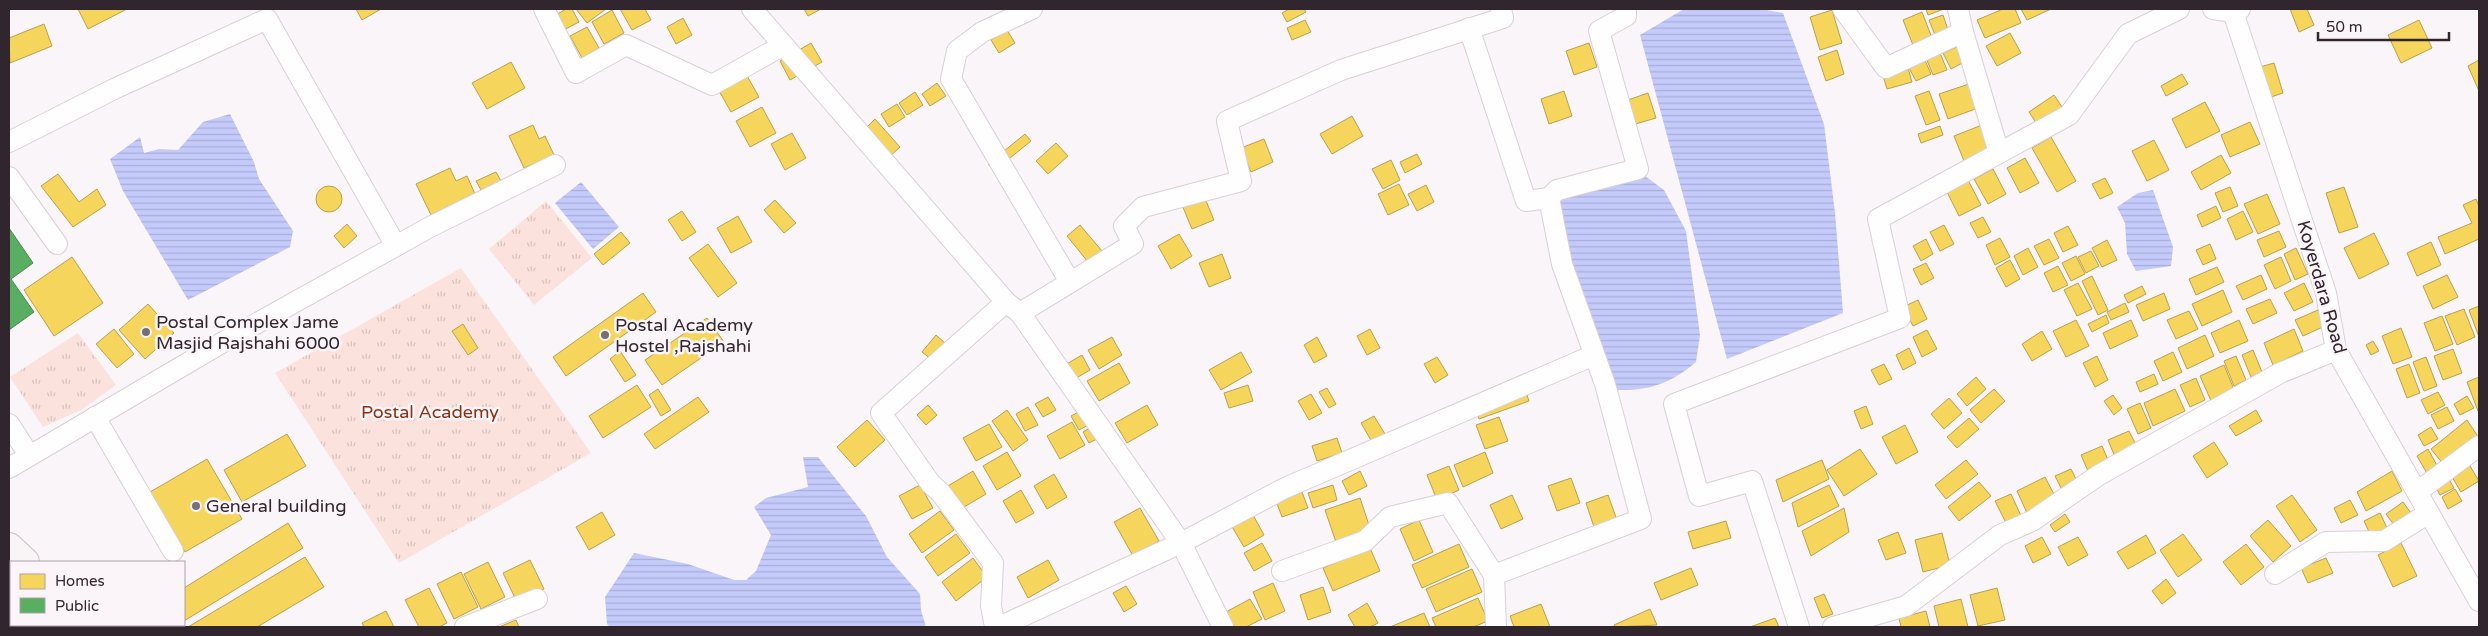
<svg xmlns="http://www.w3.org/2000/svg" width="2488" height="636" viewBox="0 0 2488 636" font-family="'Varela Round',sans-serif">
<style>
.grass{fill:url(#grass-tufts)}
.water{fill:url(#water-rules)}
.homes{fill:#f6d55c;stroke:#bba04e}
.public{fill:#5aae61;stroke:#4e8552}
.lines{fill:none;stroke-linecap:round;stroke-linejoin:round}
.minor-casing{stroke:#d9d0d6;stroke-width:22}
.primary-casing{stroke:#ccc1c4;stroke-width:30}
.minor{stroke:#fefefe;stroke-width:20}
.primary{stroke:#f9f4f5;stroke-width:28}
.poi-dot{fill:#786e75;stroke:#fbf4f9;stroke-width:2}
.labels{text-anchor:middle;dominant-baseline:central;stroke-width:5;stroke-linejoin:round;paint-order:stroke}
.street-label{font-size:18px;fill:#32262e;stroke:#fbf4f9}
.poi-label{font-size:18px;fill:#32262e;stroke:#fbf4f9;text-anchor:start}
.park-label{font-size:18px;fill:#8a3311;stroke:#fbf4f9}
</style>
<defs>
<pattern id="grass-tufts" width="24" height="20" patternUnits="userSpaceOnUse" patternTransform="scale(1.25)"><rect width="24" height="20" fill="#fbe2dc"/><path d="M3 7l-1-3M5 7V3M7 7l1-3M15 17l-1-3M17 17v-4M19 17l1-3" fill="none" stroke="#d8c2bd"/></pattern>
<pattern id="water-rules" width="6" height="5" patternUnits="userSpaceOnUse" patternTransform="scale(1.25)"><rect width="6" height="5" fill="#c4cafa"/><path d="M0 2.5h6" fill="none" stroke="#a9add7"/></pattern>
</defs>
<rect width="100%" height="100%" fill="#faf5f8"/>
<g class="grass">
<polygon points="546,201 592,258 534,305 489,249"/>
<polygon points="461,268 591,453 399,563 275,373"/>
<polygon points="78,333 116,385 81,410 43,427 10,377"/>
</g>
<g class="water">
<polygon points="1684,9 1761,9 1783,13 1824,124 1835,213 1843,313 1727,359 1640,35"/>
<polygon points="230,114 254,162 259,179 293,231 290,247 188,300 123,191 110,159 140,137 144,153 159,149 178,150 203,122"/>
<path d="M 1645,176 L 1664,190 L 1686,231 L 1700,335 L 1696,362 C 1670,384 1649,391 1615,390 L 1599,358 L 1559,223 L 1560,196 Z"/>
<polygon points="581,182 619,227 593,249 555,203"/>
<polygon points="2153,190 2173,247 2171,266 2136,271 2127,254 2125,223 2117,207 2138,193"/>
<polygon points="803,457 818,457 866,516 887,557 920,594 921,610 926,627 610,627 607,624 605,597 634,553 688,564 734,580 746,580 756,571 771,535 754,507 766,498 808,487"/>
</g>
<g class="homes">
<polygon points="78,9 127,9 88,29"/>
<polygon points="356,9 381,9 362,20"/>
<polygon points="566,9 572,9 579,22 562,31 554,16"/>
<polygon points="576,9 606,9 587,23"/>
<polygon points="620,9 645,9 651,20 632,30"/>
<polygon points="804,9 821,9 808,16"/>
<polygon points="1289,9 1304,9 1306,12 1287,22 1282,13"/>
<polygon points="1926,9 1944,9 1928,15"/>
<polygon points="2003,9 2015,9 2021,23 1985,38 1977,20"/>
<polygon points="2021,9 2051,9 2027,20"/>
<polygon points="2290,9 2307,9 2314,25 2299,32"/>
<polygon points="612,10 624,33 604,44 592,22"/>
<polygon points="1832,10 1842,43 1820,50 1810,17"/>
<polygon points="1922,12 1932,38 1913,45 1903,20"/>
<polygon points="1943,15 1948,30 1935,35 1929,20"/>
<polygon points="683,18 692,35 676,44 667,27"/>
<polygon points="1305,20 1311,32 1292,40 1287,28"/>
<polygon points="2419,20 2432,48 2401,63 2388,35"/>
<polygon points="44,24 52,46 10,63 9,38"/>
<polygon points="587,27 599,48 582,58 570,36"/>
<polygon points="1007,30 1015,43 999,53 991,40"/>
<polygon points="2010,33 2021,53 1997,66 1986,46"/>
<polygon points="811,43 822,62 790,80 780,61"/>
<polygon points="1589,43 1597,67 1574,75 1566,51"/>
<polygon points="1959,46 1966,61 1951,69 1943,53"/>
<polygon points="1837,50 1844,74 1826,81 1818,57"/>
<polygon points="1940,53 1947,70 1933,75 1926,58"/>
<polygon points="1924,58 1931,74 1916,81 1908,66"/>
<polygon points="2479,60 2479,91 2468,66"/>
<polygon points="511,62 525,88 487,109 472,83"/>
<polygon points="2274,63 2283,93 2256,102 2246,71"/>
<polygon points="1908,68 1912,82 1887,89 1883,76"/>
<polygon points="746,74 759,97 731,112 718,89"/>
<polygon points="2182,74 2188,84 2166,96 2161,86"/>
<polygon points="937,83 946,96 930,106 922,94"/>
<polygon points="1969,84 1978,108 1948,119 1939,94"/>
<polygon points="1564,91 1572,116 1549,124 1541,99"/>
<polygon points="1929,91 1940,120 1926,125 1915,96"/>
<polygon points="915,92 923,105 907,115 899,103"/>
<polygon points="1648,93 1656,118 1632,125 1625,101"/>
<polygon points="2054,95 2062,107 2037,124 2029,112"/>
<polygon points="2205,102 2220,131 2186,148 2172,119"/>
<polygon points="897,104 905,117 889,127 881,114"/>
<polygon points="762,107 776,133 750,147 736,121"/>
<polygon points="1352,116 1363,136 1332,154 1320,134"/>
<polygon points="875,119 900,147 888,158 863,131"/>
<polygon points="2250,122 2260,144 2230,157 2221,135"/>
<polygon points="533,125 539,139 545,136 554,155 524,168 509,136"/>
<polygon points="1982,125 1992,149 1964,161 1954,136"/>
<polygon points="1940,126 1943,135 1921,143 1918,134"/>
<polygon points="792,133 806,158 785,170 771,144"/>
<polygon points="1025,134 1031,141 994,171 988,164"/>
<polygon points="2051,137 2076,181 2057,192 2032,148"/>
<polygon points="1264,139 1273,162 1251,172 1241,148"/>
<polygon points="2154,140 2169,170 2147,181 2132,151"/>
<polygon points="1056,143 1068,156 1048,174 1036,161"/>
<polygon points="1417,154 1422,164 1405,173 1400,162"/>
<polygon points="2221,155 2231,173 2201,190 2191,172"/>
<polygon points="2025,158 2039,183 2020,193 2007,168"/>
<polygon points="1391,160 1400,180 1383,189 1372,169"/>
<polygon points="450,168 456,181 467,176 475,194 431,215 416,184"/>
<polygon points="1993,169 2006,194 1988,204 1974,179"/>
<polygon points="496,172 501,181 481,190 476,181"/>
<polygon points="58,174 79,202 97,189 106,205 73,227 41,186"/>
<polygon points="2105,178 2113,193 2100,199 2092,184"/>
<polygon points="1968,180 1981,205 1959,216 1946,190"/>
<polygon points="1399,184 1409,205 1388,215 1378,194"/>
<polygon points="1426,185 1434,202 1417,211 1408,194"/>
<circle cx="329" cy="199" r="13"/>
<polygon points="2230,187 2238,206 2223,212 2215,193"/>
<polygon points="2344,187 2358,227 2339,233 2326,193"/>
<polygon points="2267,194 2280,224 2258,234 2244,204"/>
<polygon points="1204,196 1214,220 1192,229 1182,205"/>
<polygon points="2476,199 2479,206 2479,239 2445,254 2438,237 2472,223 2463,205"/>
<polygon points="775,200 796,223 784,233 764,210"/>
<polygon points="2216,206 2221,218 2202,227 2197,215"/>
<polygon points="682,211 696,232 682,241 668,220"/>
<polygon points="2243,211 2253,232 2236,240 2227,219"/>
<polygon points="738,216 752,242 731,253 717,228"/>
<polygon points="1983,217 1991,232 1978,238 1970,223"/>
<polygon points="347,224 357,236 344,248 334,236"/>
<polygon points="1080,225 1102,251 1088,262 1067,236"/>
<polygon points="1944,225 1954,244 1940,251 1930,232"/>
<polygon points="2068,226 2078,245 2063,252 2054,233"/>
<polygon points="2279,231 2286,247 2264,257 2257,240"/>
<polygon points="621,232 630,243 603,265 594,254"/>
<polygon points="2374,233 2389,264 2359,279 2344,248"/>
<polygon points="1179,234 1192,256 1171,269 1158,246"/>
<polygon points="2000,238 2010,257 1995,265 1986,245"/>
<polygon points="1926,239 1933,254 1921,261 1913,246"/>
<polygon points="2049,239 2059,258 2044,265 2034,246"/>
<polygon points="2107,240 2117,260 2102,267 2092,248"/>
<polygon points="2431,242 2441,265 2417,276 2407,253"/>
<polygon points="708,244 737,283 718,297 689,258"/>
<polygon points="2210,244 2216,259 2203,265 2196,250"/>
<polygon points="2028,248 2038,267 2023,275 2014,256"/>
<polygon points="2296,248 2308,274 2295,280 2284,254"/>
<polygon points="2091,251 2099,266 2086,273 2078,257"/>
<polygon points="1222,254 1231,278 1209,287 1199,263"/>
<polygon points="2076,256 2085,274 2071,281 2062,263"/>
<polygon points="72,257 103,303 54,336 24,290"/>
<polygon points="2281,257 2291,281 2275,289 2264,265"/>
<polygon points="2010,260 2020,279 2006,287 1996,268"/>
<polygon points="1926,263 1934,278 1921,285 1913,269"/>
<polygon points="2058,266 2068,285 2053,292 2044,273"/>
<polygon points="2217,267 2224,282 2196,295 2189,279"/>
<polygon points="2261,275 2267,289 2243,300 2236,286"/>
<polygon points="2447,275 2458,297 2433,309 2423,286"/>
<polygon points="2092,276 2108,310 2098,315 2082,281"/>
<polygon points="2078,283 2092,309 2077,316 2064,290"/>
<polygon points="2304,283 2313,302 2294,311 2284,293"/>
<polygon points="2142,286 2146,294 2128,303 2124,295"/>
<polygon points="2223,290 2232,312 2202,326 2192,304"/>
<polygon points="643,293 656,312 566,376 553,357"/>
<polygon points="2164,293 2170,309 2143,321 2136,305"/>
<polygon points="2270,299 2277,313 2253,324 2246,309"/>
<polygon points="1918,300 1927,319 1913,326 1903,307"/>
<polygon points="2125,303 2129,312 2111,320 2107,312"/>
<polygon points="148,304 174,333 145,359 119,330"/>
<polygon points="2479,306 2479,337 2469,310"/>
<polygon points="2464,309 2475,337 2457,345 2445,316"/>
<polygon points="2318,310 2325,326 2303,336 2295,320"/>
<polygon points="2189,311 2198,329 2176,339 2167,320"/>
<polygon points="2106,315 2109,323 2092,332 2088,324"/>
<polygon points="2442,316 2453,344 2435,351 2424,323"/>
<polygon points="707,318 724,342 662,385 645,360"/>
<polygon points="2076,320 2089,346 2066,357 2053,331"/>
<polygon points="2131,320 2138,336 2110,349 2103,333"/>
<polygon points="2239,320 2248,341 2220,353 2211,333"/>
<polygon points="463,324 478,348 468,355 452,331"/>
<polygon points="2401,328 2412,357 2393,364 2382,336"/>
<polygon points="114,329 134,354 117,368 96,344"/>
<polygon points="1370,329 1380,348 1367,355 1357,336"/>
<polygon points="2294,329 2303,351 2273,365 2264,343"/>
<polygon points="1927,330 1937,349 1922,357 1913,337"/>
<polygon points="2042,331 2052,349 2032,361 2022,344"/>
<polygon points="936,335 946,344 932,360 922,352"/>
<polygon points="2205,335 2214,356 2187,369 2178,348"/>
<polygon points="1112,337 1122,355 1099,369 1088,350"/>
<polygon points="1317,337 1327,356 1314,363 1304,345"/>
<polygon points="2373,341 2379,351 2371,355 2366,345"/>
<polygon points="1909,348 1916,363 1903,370 1896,355"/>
<polygon points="2453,349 2462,373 2443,380 2434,356"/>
<polygon points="2253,350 2262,372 2251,377 2242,355"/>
<polygon points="620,351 636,375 625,382 610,359"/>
<polygon points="1241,352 1252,372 1221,390 1209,370"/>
<polygon points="2173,352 2182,372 2163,381 2154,361"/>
<polygon points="1082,355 1090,370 1073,380 1065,365"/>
<polygon points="2097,356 2108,380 2095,387 2083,363"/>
<polygon points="2236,356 2246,380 2234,386 2224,361"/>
<polygon points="1437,357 1448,375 1435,383 1424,364"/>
<polygon points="2426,357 2437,386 2424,391 2413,362"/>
<polygon points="1119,363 1130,383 1099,401 1087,381"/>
<polygon points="1884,364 1892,379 1879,385 1871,370"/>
<polygon points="2409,364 2420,393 2407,398 2396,369"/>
<polygon points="2224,365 2235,392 2212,403 2200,376"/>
<polygon points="2154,374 2158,384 2140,392 2136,382"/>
<polygon points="1976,377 1986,389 1967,406 1957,394"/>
<polygon points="2479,377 2479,410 2478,411 2467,382"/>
<polygon points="2196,378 2205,400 2190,407 2180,385"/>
<polygon points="637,385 651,407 603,438 589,416"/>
<polygon points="1248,385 1253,401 1229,408 1224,393"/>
<polygon points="1327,388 1336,404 1329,408 1319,392"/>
<polygon points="658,389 671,410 661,416 649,395"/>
<polygon points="1994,389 2005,401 1981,423 1970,410"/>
<polygon points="2175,389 2185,411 2153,426 2144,403"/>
<polygon points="1526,392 1529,401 1479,419 1476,411"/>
<polygon points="2438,392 2445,405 2428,414 2421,400"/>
<polygon points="1311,394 1322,413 1309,420 1298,401"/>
<polygon points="2113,395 2122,408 2114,415 2104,401"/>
<polygon points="2467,396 2474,408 2460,415 2454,404"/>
<polygon points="698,397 709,412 655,449 644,434"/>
<polygon points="1048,397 1056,410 1043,417 1035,404"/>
<polygon points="1949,398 1962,413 1944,429 1931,414"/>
<polygon points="2140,403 2151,428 2138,434 2127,409"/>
<polygon points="928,405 937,415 926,425 917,415"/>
<polygon points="1147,405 1158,425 1127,443 1115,423"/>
<polygon points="1866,406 1873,424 1861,429 1854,411"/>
<polygon points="1028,407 1038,425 1025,431 1016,414"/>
<polygon points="2447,407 2454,421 2438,429 2431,415"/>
<polygon points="1084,409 1092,423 1079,430 1071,416"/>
<polygon points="1007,410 1028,440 1013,451 992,421"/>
<polygon points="2256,410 2262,421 2236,436 2229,426"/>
<polygon points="1374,416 1385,434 1372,442 1361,423"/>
<polygon points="1499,417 1508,441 1485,449 1476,425"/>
<polygon points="1969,418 1979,429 1957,448 1947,437"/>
<polygon points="867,420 885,440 855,467 837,447"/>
<polygon points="2467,420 2479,438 2444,465 2431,449"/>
<polygon points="1072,422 1085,445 1060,459 1047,436"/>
<polygon points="989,424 1002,447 976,461 963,438"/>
<polygon points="1095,425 1101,437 1089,443 1083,432"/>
<polygon points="1905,425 1918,452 1896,464 1882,437"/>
<polygon points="2431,427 2438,439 2424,446 2418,435"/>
<polygon points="2129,431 2137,447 2115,457 2108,440"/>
<polygon points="287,434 306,466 242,502 224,470"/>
<polygon points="1337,438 1342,453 1317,461 1312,446"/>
<polygon points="2214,442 2228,464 2207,478 2193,456"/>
<polygon points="2102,446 2109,462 2088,471 2081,455"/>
<polygon points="1860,449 1877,474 1844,496 1827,470"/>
<polygon points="2428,449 2439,469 2428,475 2417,456"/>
<polygon points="1007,452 1021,476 997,490 983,466"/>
<polygon points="1485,452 1493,473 1463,487 1454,465"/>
<polygon points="207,459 242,519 185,552 150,492"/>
<polygon points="1822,460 1829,479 1783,502 1776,480"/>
<polygon points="1966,460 1978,474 1946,499 1935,485"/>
<polygon points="2467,461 2479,481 2461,492 2449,472"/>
<polygon points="1449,466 1459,490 1437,500 1427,475"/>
<polygon points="2071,469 2078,483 2062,490 2055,476"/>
<polygon points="973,471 986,494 959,510 946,487"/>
<polygon points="1360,471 1367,486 1349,495 1342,481"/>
<polygon points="2392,471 2402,491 2366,511 2357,492"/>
<polygon points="1054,474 1067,497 1047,509 1034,486"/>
<polygon points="2447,476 2454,488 2440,495 2434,484"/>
<polygon points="2045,477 2056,498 2027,513 2017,491"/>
<polygon points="1571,478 1580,503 1557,511 1548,486"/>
<polygon points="1979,482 1991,496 1959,521 1948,507"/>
<polygon points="920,485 933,508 912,519 899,496"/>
<polygon points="1333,485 1337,500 1313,508 1308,493"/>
<polygon points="1829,485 1839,506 1798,527 1792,503"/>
<polygon points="2455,489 2462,501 2448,509 2442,497"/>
<polygon points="1021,490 1034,513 1016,523 1003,501"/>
<polygon points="1302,492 1308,508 1282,517 1276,501"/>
<polygon points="2011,494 2022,518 2007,525 1995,501"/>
<polygon points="1512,495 1523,519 1501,529 1490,505"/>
<polygon points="1608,495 1617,520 1594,527 1586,503"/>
<polygon points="2292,495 2317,530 2300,542 2276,506"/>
<polygon points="1360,498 1371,531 1337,545 1325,510"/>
<polygon points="2350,500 2358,515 2341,523 2334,508"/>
<polygon points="2403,502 2411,513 2394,525 2386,514"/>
<polygon points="1140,508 1159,541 1133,556 1114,522"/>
<polygon points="1844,508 1849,532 1811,556 1802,531"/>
<polygon points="940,511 954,530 922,553 909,534"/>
<polygon points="602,512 615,535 589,550 576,527"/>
<polygon points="1252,513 1264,535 1244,547 1231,525"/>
<polygon points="2380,513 2387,528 2371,536 2364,521"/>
<polygon points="2065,514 2070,522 2055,532 2050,525"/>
<polygon points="1419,520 1433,552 1414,561 1400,529"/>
<polygon points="2268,520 2291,546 2273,562 2250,536"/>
<polygon points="1726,521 1731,538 1693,549 1688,532"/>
<polygon points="288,523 303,548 184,621 184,588"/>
<polygon points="1898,532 1906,553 1886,560 1878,540"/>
<polygon points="1942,533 1950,565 1923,572 1915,540"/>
<polygon points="956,534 970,553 938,576 925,557"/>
<polygon points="2183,534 2202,560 2178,577 2160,550"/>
<polygon points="2146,535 2156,553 2128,569 2117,552"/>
<polygon points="2042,537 2051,554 2033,563 2025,546"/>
<polygon points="2078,537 2088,555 2068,566 2058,547"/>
<polygon points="1262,543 1272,561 1254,571 1244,553"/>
<polygon points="2401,543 2417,576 2393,587 2378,555"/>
<polygon points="1459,544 1469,567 1422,588 1412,565"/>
<polygon points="2246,544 2264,567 2241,585 2223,562"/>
<polygon points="1370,548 1380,571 1333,591 1323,568"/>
<polygon points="305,557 324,587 257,627 188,627"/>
<polygon points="973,558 987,577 956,601 942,582"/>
<polygon points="2326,558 2333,573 2308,583 2301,568"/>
<polygon points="530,560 544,589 517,602 503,573"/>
<polygon points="1048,560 1059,580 1028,598 1017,577"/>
<polygon points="488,562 505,597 481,609 464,574"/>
<polygon points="1691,568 1698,585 1661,600 1654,583"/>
<polygon points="1472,569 1482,592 1436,612 1426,589"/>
<polygon points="461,572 478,607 454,619 437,584"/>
<polygon points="2166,579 2176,593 2162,604 2152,591"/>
<polygon points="1273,583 1285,611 1265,620 1253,592"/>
<polygon points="1126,586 1137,604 1124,612 1113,593"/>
<polygon points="1323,587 1331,612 1308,620 1300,595"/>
<polygon points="429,588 447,623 439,627 419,627 405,600"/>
<polygon points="1997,588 2005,620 1978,626 1970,595"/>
<polygon points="1824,594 1833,614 1822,618 1814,598"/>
<polygon points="1478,598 1488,621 1473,627 1436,627 1432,618"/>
<polygon points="1250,599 1262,619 1246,627 1234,627 1226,612"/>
<polygon points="1961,599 1968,627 1939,627 1934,606"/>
<polygon points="1367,603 1378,623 1370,627 1355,627 1348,615"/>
<polygon points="1541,604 1550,627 1514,627 1510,616"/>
<polygon points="1650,609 1657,625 1615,627 1614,625"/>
<polygon points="386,611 394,627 364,627 362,623"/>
<polygon points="1926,611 1930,627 1901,627 1899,618"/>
<polygon points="1424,613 1430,627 1390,627"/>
<polygon points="1775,618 1779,627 1750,627"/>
<polygon points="516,620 519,627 499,627"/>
</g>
<polygon class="public" points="9,228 33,263 11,279 34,312 9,330"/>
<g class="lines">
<g class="minor-casing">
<g id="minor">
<polyline points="544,9 576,73 626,45 712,85 782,46"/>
<polyline points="752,9 1006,302"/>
<polyline points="1032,9 982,32 957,51 951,79 1070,282"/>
<polyline points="1843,9 1886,68 1963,32"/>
<polyline points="1958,9 1963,32 1999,153"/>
<polyline points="2213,9 2234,12 2240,9"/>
<polyline points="2232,9 2326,293 2336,350 2479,601"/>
<polyline points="1469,28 1526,201 1549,198 1557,190 1638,169 1599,31 1626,16 1626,9"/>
<polyline points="9,142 114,89 267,19 396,246"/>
<polyline points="9,177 57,244"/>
<polyline points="1020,313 1181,543 1285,488 1594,355"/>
<polyline points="95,417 173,551"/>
<polyline points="9,424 29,455"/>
<polyline points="9,468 225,341 430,227 555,165"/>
<polyline points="2417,492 2479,446"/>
<polyline points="1282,571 1365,541 1390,517 1448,503 1494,575"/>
<polyline points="2275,574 2326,542 2384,541 2429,513"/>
<polyline points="465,627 537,599"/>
<polyline points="995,627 991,606 993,563 941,493 931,484 881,413 1006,302 1020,313 1133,244 1124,226 1143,207 1241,181 1227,121 1341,70 1503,18 1501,9"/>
<polyline points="999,627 1181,543 1223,627"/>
<polyline points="1496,627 1494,575 1641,519 1605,384 1562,264 1549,198"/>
<polyline points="1799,627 1752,481 1699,496 1674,404 1900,318 1878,219 2069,115 2128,34 2179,9"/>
<polyline points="1833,627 1906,606 2000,535 2032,521 2099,475 2280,373 2336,350"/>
</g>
</g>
<g class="primary-casing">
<g id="primary">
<polyline points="9,547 25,562"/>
<polyline points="9,579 11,582"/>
<polyline points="58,625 61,627"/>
<polyline points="94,625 97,627"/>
</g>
</g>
<use href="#minor" class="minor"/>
<use href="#primary" class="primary"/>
</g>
<g class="poi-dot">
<circle cx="146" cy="332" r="5"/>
<circle cx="605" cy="335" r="5"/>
<circle cx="196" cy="506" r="5"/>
</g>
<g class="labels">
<g class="street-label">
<text transform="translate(2322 287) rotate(74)">Koyerdara Road</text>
</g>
<g class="poi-label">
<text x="156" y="322">Postal Complex Jame<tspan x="156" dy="21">Masjid Rajshahi 6000</tspan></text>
<text x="615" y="325">Postal Academy<tspan x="615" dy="21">Hostel ,Rajshahi</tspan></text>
<text x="206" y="506">General building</text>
</g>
<g class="park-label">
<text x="430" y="412">Postal Academy</text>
</g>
</g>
<rect width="2488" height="636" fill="none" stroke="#32262e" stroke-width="20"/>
<rect x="10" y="561" width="175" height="65" fill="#fbf4f9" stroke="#aba2a8"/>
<rect x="20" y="574" width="25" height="15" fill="#f6d55c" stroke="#aba2a8"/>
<text x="55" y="586" font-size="15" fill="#32262e">Homes</text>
<rect x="20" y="598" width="25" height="15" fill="#5aae61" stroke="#aba2a8"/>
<text x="55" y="611" font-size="15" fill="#32262e">Public</text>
<path d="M2318 32v8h131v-8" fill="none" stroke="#32262e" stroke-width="2.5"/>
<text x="2326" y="32" font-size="15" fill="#32262e" stroke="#fbf4f9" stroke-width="4" paint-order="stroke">50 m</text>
</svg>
